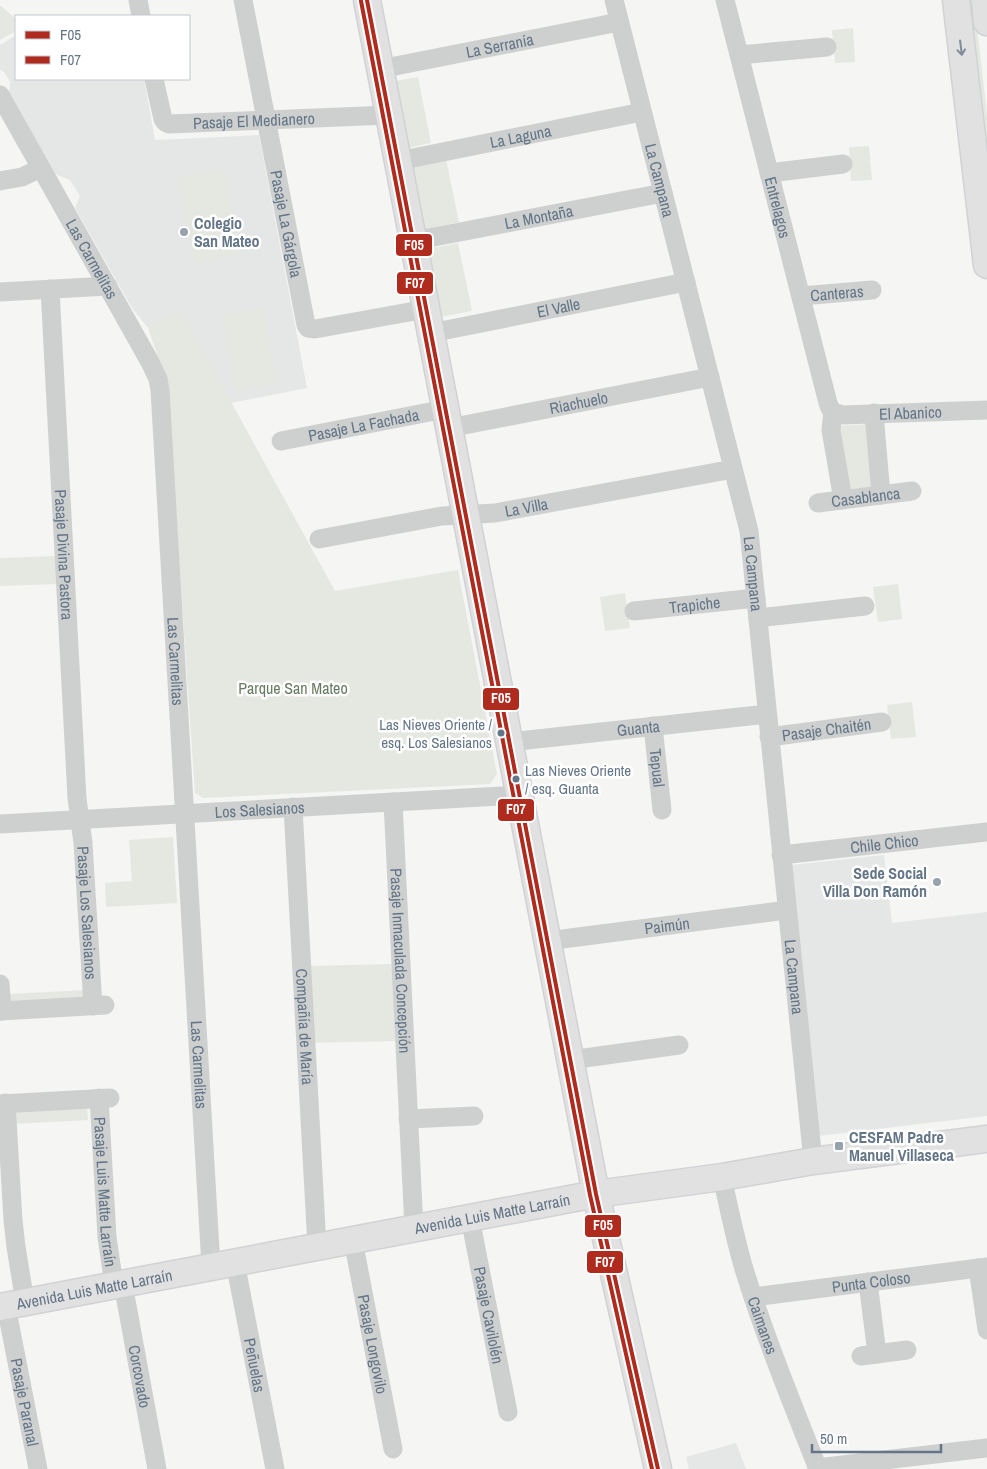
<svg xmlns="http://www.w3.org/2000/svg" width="987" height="1469" viewBox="0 0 987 1469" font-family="'Archivo Narrow',sans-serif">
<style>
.built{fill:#e5e7e6}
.green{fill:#e4e8e1}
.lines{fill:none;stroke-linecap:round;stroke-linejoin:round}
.secondary-casing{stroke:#d0d2d3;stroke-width:29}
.street{stroke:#ced0d0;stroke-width:19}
.secondary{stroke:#e1e1e2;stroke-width:26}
.bus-1-casing{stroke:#fff;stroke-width:8}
.bus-2-casing{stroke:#fff;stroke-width:8}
.bus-1{stroke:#af2b1e;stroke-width:4}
.bus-2{stroke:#af2b1e;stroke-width:4}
.oneway{stroke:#7c8b98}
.poi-dot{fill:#96a2ac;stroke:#fff;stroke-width:2}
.bus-dot{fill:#637586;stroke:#fff;stroke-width:2}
.labels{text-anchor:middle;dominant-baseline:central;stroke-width:5;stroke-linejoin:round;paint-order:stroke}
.bus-label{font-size:15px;fill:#637586;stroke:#fff;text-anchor:end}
.street-label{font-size:16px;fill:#637586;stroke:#fff}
.poi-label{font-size:16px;font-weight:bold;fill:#637586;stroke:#fff;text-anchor:start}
.park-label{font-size:16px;fill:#677c62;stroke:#fff}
.line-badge{stroke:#fff;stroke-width:2}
.badge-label{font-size:14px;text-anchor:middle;font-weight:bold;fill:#fff}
</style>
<rect width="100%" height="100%" fill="#f5f5f3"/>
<g class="built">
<polygon points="16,35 16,79 144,79 155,140 259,135 307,388 231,403 181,311 148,328 132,308 75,208 80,196 70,180 55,174 9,94 10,82 4,72 0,70 0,45"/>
<polygon points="884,855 892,923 987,912 987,1116 818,1136 791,865"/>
<polygon points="736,1443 746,1469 689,1469 686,1457"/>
</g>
<g class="green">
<polygon points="965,0 974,0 987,115 987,189"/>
<polygon points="0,5 16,19 16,31 0,40"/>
<polygon points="853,28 855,62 835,63 832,30"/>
<polygon points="418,77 431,143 404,149 390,82"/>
<polygon points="869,146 872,180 851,181 849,147"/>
<polygon points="446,159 459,222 423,230 410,166"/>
<polygon points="223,169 241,254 195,263 177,178"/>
<polygon points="458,243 472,311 441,317 427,249"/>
<polygon points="263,309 276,383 236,390 222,316"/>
<polygon points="181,311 335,591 458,570 497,774 490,784 203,798 195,793 167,382 148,328"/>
<polygon points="869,424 875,489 848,490 838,440 840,426"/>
<polygon points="57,556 58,584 0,586 0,558"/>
<polygon points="898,584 902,619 878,622 873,587"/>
<polygon points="625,593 630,628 605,631 600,597"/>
<polygon points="912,702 916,737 891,739 887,705"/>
<polygon points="173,837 177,903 106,907 105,883 132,881 129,840"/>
<polygon points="393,964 395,1041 310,1043 308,966"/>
<polygon points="88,990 89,1003 9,1006 9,994"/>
<polygon points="87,1107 88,1120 13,1124 12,1111"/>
</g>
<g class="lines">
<g class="secondary-casing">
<g id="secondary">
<polyline points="367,0 596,1194 658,1469"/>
<polyline points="956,0 987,265"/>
<polyline points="985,0 987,22"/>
<path id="s34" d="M 0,1307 L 596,1194 L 722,1177 L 813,1161 L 987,1139"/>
</g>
</g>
<g class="street">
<polyline points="138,0 141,16"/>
<path id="s1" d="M 243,0 L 306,325 L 308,328 L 315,329 L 426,309"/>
<path id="s2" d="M 614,0 L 749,531 L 813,1161"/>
<path id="s3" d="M 725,0 L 828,403 L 830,408 L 833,412"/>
<polyline points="739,55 827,47"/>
<path id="s4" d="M 380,69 L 619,22"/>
<path id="s5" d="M 154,79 L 163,119 L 165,122 L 169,124 L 389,115"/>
<path id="s6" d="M 0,95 L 150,362 L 158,379 L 160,390 L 211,1267"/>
<path id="s7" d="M 398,161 L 642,112"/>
<polyline points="769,173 843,164"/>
<polyline points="0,181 22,177 41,168"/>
<path id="s8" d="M 413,241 L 663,193"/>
<path id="s9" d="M 50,289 L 77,798 L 83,843 L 93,1006"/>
<polyline points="0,292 108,286"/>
<path id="s10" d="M 801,296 L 872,290"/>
<path id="s11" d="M 431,333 L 686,282"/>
<path id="s12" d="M 833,412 L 843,415 L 987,410"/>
<polyline points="833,412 831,430 843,500"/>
<polyline points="874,413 881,495"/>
<path id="s13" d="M 449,428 L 710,377"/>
<path id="s14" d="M 281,441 L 445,409"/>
<path id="s15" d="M 818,503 L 912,491"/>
<path id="s16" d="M 319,539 L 442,516 L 495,513 L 733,469"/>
<path id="s17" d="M 634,611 L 756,598"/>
<polyline points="758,618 865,606"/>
<path id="s18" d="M 653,726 L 662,810"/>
<path id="s19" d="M 769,737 L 882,722"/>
<path id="s20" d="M 509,742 L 767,714"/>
<path id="s21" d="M 393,802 L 414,1228"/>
<path id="s22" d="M 293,807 L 317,1247"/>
<path id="s23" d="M 0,824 L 519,795"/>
<path id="s24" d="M 781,855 L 987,832"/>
<path id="s25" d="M 547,941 L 787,910"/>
<polyline points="0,984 2,1011"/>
<polyline points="0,1011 105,1005"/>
<polyline points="570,1060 679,1045"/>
<path id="s26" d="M 99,1098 L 107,1237 L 114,1285"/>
<polyline points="6,1103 13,1220 16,1247 25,1302"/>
<polyline points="0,1104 110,1098"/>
<polyline points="408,1119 474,1116"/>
<path id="s27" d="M 722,1177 C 729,1208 735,1239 744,1269 C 765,1337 792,1403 818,1469"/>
<path id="s28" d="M 470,1218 L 508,1412"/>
<path id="s29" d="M 353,1240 L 393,1449"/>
<path id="s30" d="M 235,1262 L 275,1469"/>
<polyline points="978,1268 987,1330"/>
<polyline points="868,1282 877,1354"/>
<path id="s31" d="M 123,1284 L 157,1469"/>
<path id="s32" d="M 753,1297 L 987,1267"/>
<path id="s33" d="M 6,1306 L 38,1469"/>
<polyline points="861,1356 907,1350"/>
<polyline points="817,1468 987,1448"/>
</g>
<use href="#secondary" class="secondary"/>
<g class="bus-1-casing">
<polyline id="bus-1" points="367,0 596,1194 658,1469"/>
</g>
<g class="bus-2-casing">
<polyline id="bus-2" points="361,1 590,1195 652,1469"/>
</g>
<use href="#bus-1" class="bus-1"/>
<use href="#bus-2" class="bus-2"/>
</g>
<defs><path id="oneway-shaft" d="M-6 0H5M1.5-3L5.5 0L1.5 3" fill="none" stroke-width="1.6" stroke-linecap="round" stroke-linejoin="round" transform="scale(1.25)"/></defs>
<use class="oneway" href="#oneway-shaft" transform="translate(961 48) rotate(83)"/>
<g class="poi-dot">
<circle cx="184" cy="232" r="5"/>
<circle cx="937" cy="882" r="5"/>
<rect x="834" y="1141" width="10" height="10" rx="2.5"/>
</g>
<g class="bus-dot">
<circle cx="501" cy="733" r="4.5"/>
<circle cx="516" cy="779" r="4.5"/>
</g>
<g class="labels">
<g class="bus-label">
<text x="492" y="724">Las Nieves Oriente /<tspan x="492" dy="18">esq. Los Salesianos</tspan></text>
<text x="525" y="770" text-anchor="start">Las Nieves Oriente<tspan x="525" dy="18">/ esq. Guanta</tspan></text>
</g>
<g class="street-label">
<text stroke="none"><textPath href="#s4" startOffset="122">La Serranía</textPath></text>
<text stroke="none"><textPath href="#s5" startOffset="134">Pasaje El Medianero</textPath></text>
<text stroke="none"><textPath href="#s7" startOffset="125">La Laguna</textPath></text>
<text stroke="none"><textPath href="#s2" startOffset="186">La Campana</textPath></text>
<text stroke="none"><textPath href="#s3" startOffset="214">Entrelagos</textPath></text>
<text stroke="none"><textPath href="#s8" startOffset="128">La Montaña</textPath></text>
<text stroke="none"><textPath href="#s1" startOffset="228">Pasaje La Gárgola</textPath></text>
<text stroke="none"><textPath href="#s6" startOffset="188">Las Carmelitas</textPath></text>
<text stroke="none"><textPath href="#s10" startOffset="36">Canteras</textPath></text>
<text stroke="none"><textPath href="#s11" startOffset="130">El Valle</textPath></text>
<text stroke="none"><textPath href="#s13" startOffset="132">Riachuelo</textPath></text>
<text stroke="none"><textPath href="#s12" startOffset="78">El Abanico</textPath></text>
<text stroke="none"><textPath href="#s14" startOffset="84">Pasaje La Fachada</textPath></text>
<text stroke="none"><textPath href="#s15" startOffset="48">Casablanca</textPath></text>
<text stroke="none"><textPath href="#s16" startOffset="210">La Villa</textPath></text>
<text stroke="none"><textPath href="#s9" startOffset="266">Pasaje Divina Pastora</textPath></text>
<text stroke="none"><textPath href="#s2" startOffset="591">La Campana</textPath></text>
<text stroke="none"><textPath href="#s17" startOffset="61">Trapiche</textPath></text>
<text stroke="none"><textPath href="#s6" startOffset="608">Las Carmelitas</textPath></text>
<text stroke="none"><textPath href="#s20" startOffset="130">Guanta</textPath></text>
<text stroke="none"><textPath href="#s19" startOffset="58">Pasaje Chaitén</textPath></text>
<text stroke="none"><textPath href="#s18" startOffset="42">Tepual</textPath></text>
<text stroke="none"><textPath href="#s23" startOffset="260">Los Salesianos</textPath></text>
<text stroke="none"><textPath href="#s24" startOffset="104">Chile Chico</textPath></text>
<text stroke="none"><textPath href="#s9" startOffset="625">Pasaje Los Salesianos</textPath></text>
<text stroke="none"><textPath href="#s25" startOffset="121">Paimún</textPath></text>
<text stroke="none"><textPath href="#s21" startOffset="159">Pasaje Inmaculada Concepción</textPath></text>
<text stroke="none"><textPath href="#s2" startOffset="996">La Campana</textPath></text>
<text stroke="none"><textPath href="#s22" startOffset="220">Compañía de María</textPath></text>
<text stroke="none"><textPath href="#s6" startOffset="1012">Las Carmelitas</textPath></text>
<text stroke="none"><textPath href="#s26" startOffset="94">Pasaje Luis Matte Larraín</textPath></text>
<text stroke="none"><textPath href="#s34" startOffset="501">Avenida Luis Matte Larraín</textPath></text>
<text stroke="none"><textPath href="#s32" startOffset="119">Punta Coloso</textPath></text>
<text stroke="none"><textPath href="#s34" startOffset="96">Avenida Luis Matte Larraín</textPath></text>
<text stroke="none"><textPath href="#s28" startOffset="99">Pasaje Cavilolén</textPath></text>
<text stroke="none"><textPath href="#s27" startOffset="154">Caimanes</textPath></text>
<text stroke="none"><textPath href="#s29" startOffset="106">Pasaje Longovilo</textPath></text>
<text stroke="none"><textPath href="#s30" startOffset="105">Peñuelas</textPath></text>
<text stroke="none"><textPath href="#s31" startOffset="94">Corcovado</textPath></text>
<text stroke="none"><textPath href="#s33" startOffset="98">Pasaje Paranal</textPath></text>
</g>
<g class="poi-label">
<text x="194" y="223">Colegio<tspan x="194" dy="18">San Mateo</tspan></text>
<text x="927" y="873" text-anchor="end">Sede Social<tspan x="927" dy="18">Villa Don Ramón</tspan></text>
<text x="849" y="1137">CESFAM Padre<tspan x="849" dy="18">Manuel Villaseca</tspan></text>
</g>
<g class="park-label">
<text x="293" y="688">Parque San Mateo</text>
</g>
</g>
<g class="line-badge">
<rect x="395" y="233" width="38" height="24" rx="5" fill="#af2b1e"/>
<rect x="396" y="271" width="38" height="24" rx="5" fill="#af2b1e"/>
<rect x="482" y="687" width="38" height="24" rx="5" fill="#af2b1e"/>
<rect x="497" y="798" width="38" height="24" rx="5" fill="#af2b1e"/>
<rect x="584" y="1214" width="38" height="24" rx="5" fill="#af2b1e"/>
<rect x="586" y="1250" width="38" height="24" rx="5" fill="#af2b1e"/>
</g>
<g class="badge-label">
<text x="414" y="250">F05</text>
<text x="415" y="288">F07</text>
<text x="501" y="703">F05</text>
<text x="516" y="814">F07</text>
<text x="603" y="1230">F05</text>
<text x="605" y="1267">F07</text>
</g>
<rect x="15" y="15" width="175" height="65" fill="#ffffff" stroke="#c1c8cf"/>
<rect x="25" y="31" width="25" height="8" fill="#af2b1e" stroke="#c1c8cf"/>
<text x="60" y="40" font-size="15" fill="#637586">F05</text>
<rect x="25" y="56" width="25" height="8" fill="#af2b1e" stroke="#c1c8cf"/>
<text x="60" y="65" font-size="15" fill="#637586">F07</text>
<path d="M812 1444v8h129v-8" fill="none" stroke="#637586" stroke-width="2.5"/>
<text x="820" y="1444" font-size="15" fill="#637586" stroke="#ffffff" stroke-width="4" paint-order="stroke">50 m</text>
</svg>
